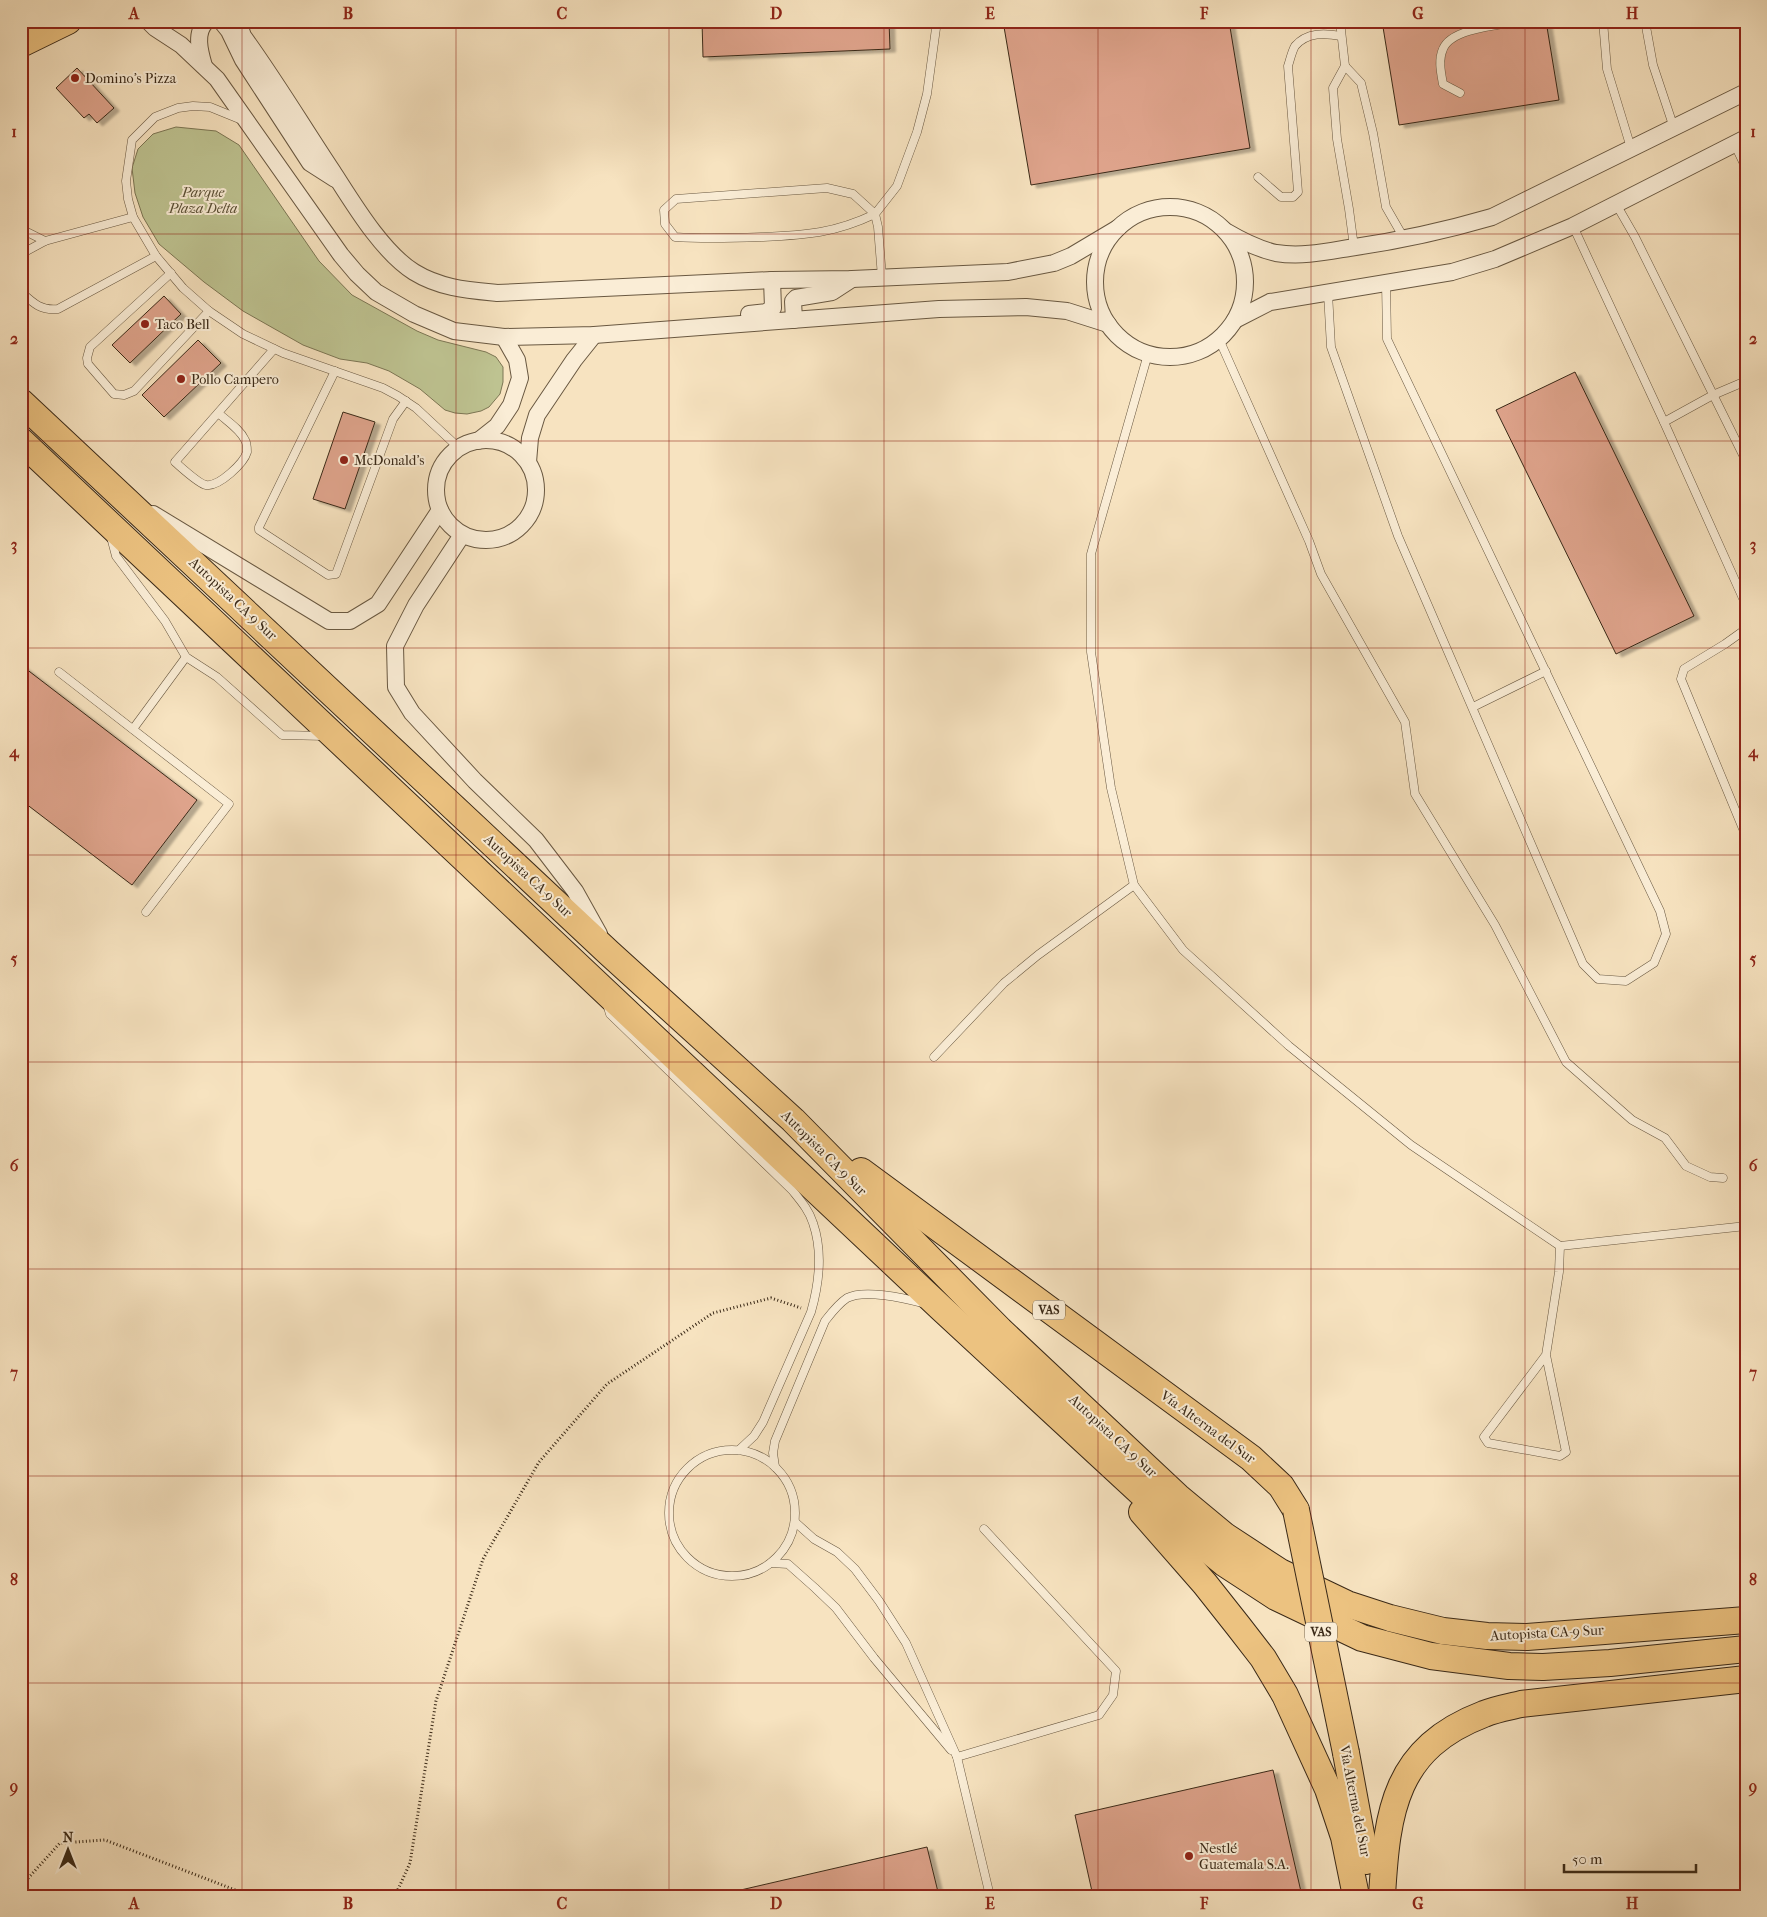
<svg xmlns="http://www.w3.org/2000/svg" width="1767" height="1917" viewBox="0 0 1767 1917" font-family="'IM FELL French Canon',serif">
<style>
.green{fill:#bec391;stroke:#7c7654}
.building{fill:#dea38b;stroke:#3a2917;filter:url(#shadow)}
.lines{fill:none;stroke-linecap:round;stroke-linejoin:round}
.service-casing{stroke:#695841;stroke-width:9}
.minor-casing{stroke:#695841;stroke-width:18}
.trunk-casing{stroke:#3a2917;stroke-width:28}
.path{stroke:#3a2917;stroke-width:3;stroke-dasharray:1 2.5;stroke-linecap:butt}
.service{stroke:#faedd6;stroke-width:8}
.minor{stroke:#faedd6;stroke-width:16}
.trunk{stroke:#ecc280;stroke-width:26}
.trunk-bridge-casing{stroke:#3a2917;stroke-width:28;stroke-linecap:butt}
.trunk-bridge{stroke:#ecc280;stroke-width:26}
.grid{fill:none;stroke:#8f2418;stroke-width:1;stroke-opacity:0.55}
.poi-dot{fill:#8f2418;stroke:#faedd6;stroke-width:2}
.labels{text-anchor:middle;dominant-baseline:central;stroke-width:4;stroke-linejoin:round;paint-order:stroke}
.shield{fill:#faedd6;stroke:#746450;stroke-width:1}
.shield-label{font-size:12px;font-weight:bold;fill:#3a2917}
.poi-label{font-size:14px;fill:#3a2917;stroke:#faedd6;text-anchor:start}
.park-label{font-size:14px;font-style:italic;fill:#5b5036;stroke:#faedd6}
.street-label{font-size:14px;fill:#3a2917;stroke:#faedd6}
.neatline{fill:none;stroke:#8f2418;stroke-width:2}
.grid-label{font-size:16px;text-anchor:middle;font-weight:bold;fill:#8f2418}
</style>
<defs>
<filter id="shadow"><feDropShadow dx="5.5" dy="3" stdDeviation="1" flood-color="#0004"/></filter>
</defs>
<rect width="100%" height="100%" fill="#f7e3c0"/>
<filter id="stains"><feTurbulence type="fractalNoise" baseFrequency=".004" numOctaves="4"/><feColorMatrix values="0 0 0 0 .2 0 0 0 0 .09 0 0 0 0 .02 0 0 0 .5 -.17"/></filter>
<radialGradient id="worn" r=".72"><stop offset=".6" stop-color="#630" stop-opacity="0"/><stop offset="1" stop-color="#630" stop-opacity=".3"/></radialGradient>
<polygon class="green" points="176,127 216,131 239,145 319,261 352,295 417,331 438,340 486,352 496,357 503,367 503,382 500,394 489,407 481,411 467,414 455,413 445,410 420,389 389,371 367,363 340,359 303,345 243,311 204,282 159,244 143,217 135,193 132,168 138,149 153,134"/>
<g class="building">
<polygon points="702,21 889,21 890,49 703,57"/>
<polygon points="1003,21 1229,21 1250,148 1031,185"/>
<polygon points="1382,21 1546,21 1559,100 1399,125"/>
<polygon points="77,68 114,108 97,123 89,114 84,118 56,88"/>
<polygon points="164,296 181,314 130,363 112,345"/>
<polygon points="198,340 221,363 164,417 142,395"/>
<polygon points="1575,372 1694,616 1616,654 1496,410"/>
<polygon points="343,412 375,422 345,509 313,499"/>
<polygon points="21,665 197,800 132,885 21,800"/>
<polygon points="1273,1770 1302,1896 1093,1896 1075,1815"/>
<polygon points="927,1847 939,1896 719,1895"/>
</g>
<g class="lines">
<g class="service-casing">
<g id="service">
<polyline points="1340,21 1345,66 1333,88 1337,139 1349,209 1354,247"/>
<polyline points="1603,21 1607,69 1631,148"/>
<polyline points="1645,21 1653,65 1674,128"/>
<polyline points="1345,66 1361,83 1373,133 1386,207 1405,240"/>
<path d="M 1460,93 L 1443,84 C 1441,73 1438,60 1443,49 C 1451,28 1501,25 1521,21"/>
<polyline points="242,120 210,107 193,106 178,108 155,117 132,140 126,181 128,199 133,217 156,256 183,288 209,311 243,334 283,353 383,388 398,396 416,408 459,448"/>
<polyline points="1734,143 1746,168"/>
<path d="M 1258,177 L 1281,197 L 1293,197 L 1298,192 L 1288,66 C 1290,60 1292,51 1295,46 C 1307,32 1325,33 1341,36"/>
<polyline points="1616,204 1635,237 1746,461"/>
<polyline points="1573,226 1664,422 1746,605"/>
<polyline points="21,229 45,241"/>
<polyline points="21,254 45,241 133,217"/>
<polyline points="171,273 90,347 87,358 88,364 114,394 124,395 134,391 209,311"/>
<path d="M 882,277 L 878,227 L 875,214 C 835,233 807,235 763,237 C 733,238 705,239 675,237 L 665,224 L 664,210 L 676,199 L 827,188 L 853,194 L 875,214 L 897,186 L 917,132 L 927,94 L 937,21"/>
<path d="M 21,292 C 33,303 41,311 58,309 L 156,256"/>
<polyline points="1328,293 1331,347 1398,536 1583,964 1598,979 1626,981 1654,963 1666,934 1660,911 1387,339 1386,283"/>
<polyline points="1219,339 1309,541 1321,574 1405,722 1415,794 1495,925 1566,1062 1632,1120 1665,1138 1686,1166 1710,1177 1723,1178"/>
<polyline points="1148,354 1091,554 1091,652 1111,788 1134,885 1183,950 1289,1046 1411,1145 1560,1246 1559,1272 1546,1355 1566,1452 1560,1456 1488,1443 1484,1437 1546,1355"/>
<polyline points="335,371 259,527 259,530 328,575 336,574 393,419 406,401"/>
<path d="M 218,413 C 227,421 240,429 245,440 C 247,443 247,449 247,452 C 244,463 219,487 206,485 C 199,484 182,468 175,462 L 274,349"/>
<polyline points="1664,422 1713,395 1746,381"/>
<polyline points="111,537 116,556 165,621 186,657 217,677 282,735 324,736"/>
<polyline points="1746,629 1725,644 1684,669 1681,679 1746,836"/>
<polyline points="59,672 229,804 146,912"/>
<polyline points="1473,707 1546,671"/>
<polyline points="133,729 186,657"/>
<path d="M 607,1004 L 610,1014 L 792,1190 C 800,1200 809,1210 813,1223 C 823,1252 819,1284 811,1312 L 763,1422 L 754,1436 L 739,1450"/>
<polyline points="934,1057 1004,983 1038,955 1134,885"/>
<polyline points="1560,1246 1746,1226"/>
<circle cx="732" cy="1513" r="63"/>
<path d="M 775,1467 L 773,1453 L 775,1441 L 825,1321 C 832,1312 838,1304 847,1298 C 864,1289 904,1298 922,1303"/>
<polyline points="795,1522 814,1539 837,1552 855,1569 879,1601 906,1643 957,1757 990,1896"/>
<polyline points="771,1563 788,1564 815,1588 836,1608 874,1658 951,1750"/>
<polyline points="957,1757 1099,1715 1113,1695 1116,1671 984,1529"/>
</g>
</g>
<g class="minor-casing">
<g id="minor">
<polyline points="148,21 155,28 181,45 217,79 341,255 357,274 376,292 414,314 454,331 504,337 594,335 939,309 1026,307 1067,311 1108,324"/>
<polyline points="221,21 229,31 243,60 310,163 335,179"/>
<path d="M 238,21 L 243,36 C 275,80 303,127 333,172 C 353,203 382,252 414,272 C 440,288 467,290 497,293 L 772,280 L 852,279 L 1008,272 L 1054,263 L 1071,256 L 1118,228"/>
<path d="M 204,66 C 200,52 194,32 207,21"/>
<circle cx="1170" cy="282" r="75"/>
<path d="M 1227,232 C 1244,242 1258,249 1276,253 C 1301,257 1325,252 1349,248 C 1398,241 1444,231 1492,217 L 1746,92"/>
<polyline points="749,314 766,312 773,308 772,280"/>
<polyline points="794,320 793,301 796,298 832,292 852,279"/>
<polyline points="1235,320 1270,302 1452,272 1495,259 1573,226 1746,138"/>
<circle cx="486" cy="490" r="50"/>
<polyline points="478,441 497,426 511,405 520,378 517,360 504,337"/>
<polyline points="528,462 530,438 537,415 574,360 594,335"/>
<polyline points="153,514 329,621 350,621 378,604 440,510"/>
<polyline points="462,535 416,605 395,646 396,687 412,713 475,781 536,840 575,891 599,934"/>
</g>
</g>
<g class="trunk-casing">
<g id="trunk">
<polyline points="21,44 68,21"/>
<polyline points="21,402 608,952 793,1120 1000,1330 1178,1497 1225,1536 1280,1572 1347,1604 1390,1618 1443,1631 1487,1636 1527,1637 1746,1620"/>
<polyline points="21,441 941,1308 1166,1516 1224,1563 1276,1597 1362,1638 1431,1656 1509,1666 1543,1667 1610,1663 1746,1649"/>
<polyline points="861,1171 1251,1458 1281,1486 1296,1510"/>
<polyline points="1142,1512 1205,1584 1239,1627 1263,1658 1285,1695 1328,1789 1344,1837 1356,1896"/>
<polyline points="1346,1753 1366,1861"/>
<path d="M 1382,1896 C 1387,1810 1395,1748 1484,1714 C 1496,1709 1509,1707 1521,1704 L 1746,1679"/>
</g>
</g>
<g class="path">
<polyline points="21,1886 60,1843 105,1840 251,1896"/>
<polyline points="395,1896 410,1863 436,1701 483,1559 539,1462 607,1384 713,1313 771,1298 801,1308"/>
</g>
<use href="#service" class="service"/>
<use href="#minor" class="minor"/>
<use href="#trunk" class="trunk"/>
<g class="trunk-bridge-casing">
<polyline id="trunk-bridge" points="1296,1510 1346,1753"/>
</g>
<use href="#trunk-bridge" class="trunk-bridge"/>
</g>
<path class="grid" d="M 242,21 L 242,1896M 456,21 L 456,1896M 669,21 L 669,1896M 884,21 L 884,1896M 1098,21 L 1098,1896M 1311,21 L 1311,1896M 1525,21 L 1525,1896M 21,234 L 1746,234M 21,441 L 1746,441M 21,648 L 1746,648M 21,855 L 1746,855M 21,1062 L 1746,1062M 21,1269 L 1746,1269M 21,1476 L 1746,1476M 21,1683 L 1746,1683"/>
<g class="poi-dot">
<circle cx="75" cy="78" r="5"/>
<circle cx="145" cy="324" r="5"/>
<circle cx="181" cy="379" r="5"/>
<circle cx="344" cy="460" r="5"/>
<circle cx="1189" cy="1856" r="5"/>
</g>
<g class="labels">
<g class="shield">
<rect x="1033" y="1300.5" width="32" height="19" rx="4"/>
<rect x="1305" y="1622.5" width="32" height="19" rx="4"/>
</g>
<g class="shield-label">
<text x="1049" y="1310">VAS</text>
<text x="1321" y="1632">VAS</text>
</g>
<g class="poi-label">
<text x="85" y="78">Domino's Pizza</text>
<text x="155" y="324">Taco Bell</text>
<text x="191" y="379">Pollo Campero</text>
<text x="354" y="460">McDonald's</text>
<text x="1199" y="1848">Nestlé<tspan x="1199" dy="16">Guatemala S.A.</tspan></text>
</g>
<g class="park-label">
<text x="203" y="192">Parque<tspan x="203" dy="16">Plaza Delta</tspan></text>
</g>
<g class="street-label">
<text transform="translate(233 599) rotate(43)">Autopista CA-9 Sur</text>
<text transform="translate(528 876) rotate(43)">Autopista CA-9 Sur</text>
<text transform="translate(824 1153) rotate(45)">Autopista CA-9 Sur</text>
<text transform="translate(1208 1427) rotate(36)">Vía Alterna del Sur</text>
<text transform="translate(1113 1436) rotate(43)">Autopista CA-9 Sur</text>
<text transform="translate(1547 1633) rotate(-3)">Autopista CA-9 Sur</text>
<text transform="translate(1355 1801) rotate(79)">Vía Alterna del Sur</text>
</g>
</g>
<rect width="1767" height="1917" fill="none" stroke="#f7e3c0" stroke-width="55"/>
<g transform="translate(68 1850)" stroke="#faedd6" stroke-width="4" paint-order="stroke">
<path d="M0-4L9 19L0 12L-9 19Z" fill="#3a2917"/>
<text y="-8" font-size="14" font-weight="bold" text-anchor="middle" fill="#3a2917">N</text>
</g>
<path d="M1564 1864v8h132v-8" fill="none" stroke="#3a2917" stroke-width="2.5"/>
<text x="1572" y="1864" font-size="15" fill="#3a2917" stroke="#faedd6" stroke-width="4" paint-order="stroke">50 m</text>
<rect x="28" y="28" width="1712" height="1862" class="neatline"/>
<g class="grid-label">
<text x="134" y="19">A</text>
<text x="348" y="19">B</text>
<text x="562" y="19">C</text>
<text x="776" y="19">D</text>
<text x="990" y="19">E</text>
<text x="1204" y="19">F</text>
<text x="1418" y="19">G</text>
<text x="1632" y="19">H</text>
<text x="14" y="137">1</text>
<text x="1753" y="137">1</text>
<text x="14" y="344">2</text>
<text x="1753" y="344">2</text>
<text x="14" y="550">3</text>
<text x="1753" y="550">3</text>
<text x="14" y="757">4</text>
<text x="1753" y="757">4</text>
<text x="14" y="964">5</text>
<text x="1753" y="964">5</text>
<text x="14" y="1171">6</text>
<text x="1753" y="1171">6</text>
<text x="14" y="1378">7</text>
<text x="1753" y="1378">7</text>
<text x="14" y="1585">8</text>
<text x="1753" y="1585">8</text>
<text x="14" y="1792">9</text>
<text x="1753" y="1792">9</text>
<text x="134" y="1909">A</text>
<text x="348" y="1909">B</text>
<text x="562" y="1909">C</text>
<text x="776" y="1909">D</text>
<text x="990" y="1909">E</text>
<text x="1204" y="1909">F</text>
<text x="1418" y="1909">G</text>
<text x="1632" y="1909">H</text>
</g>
<rect width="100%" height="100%" filter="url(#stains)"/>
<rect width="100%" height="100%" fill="url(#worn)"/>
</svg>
